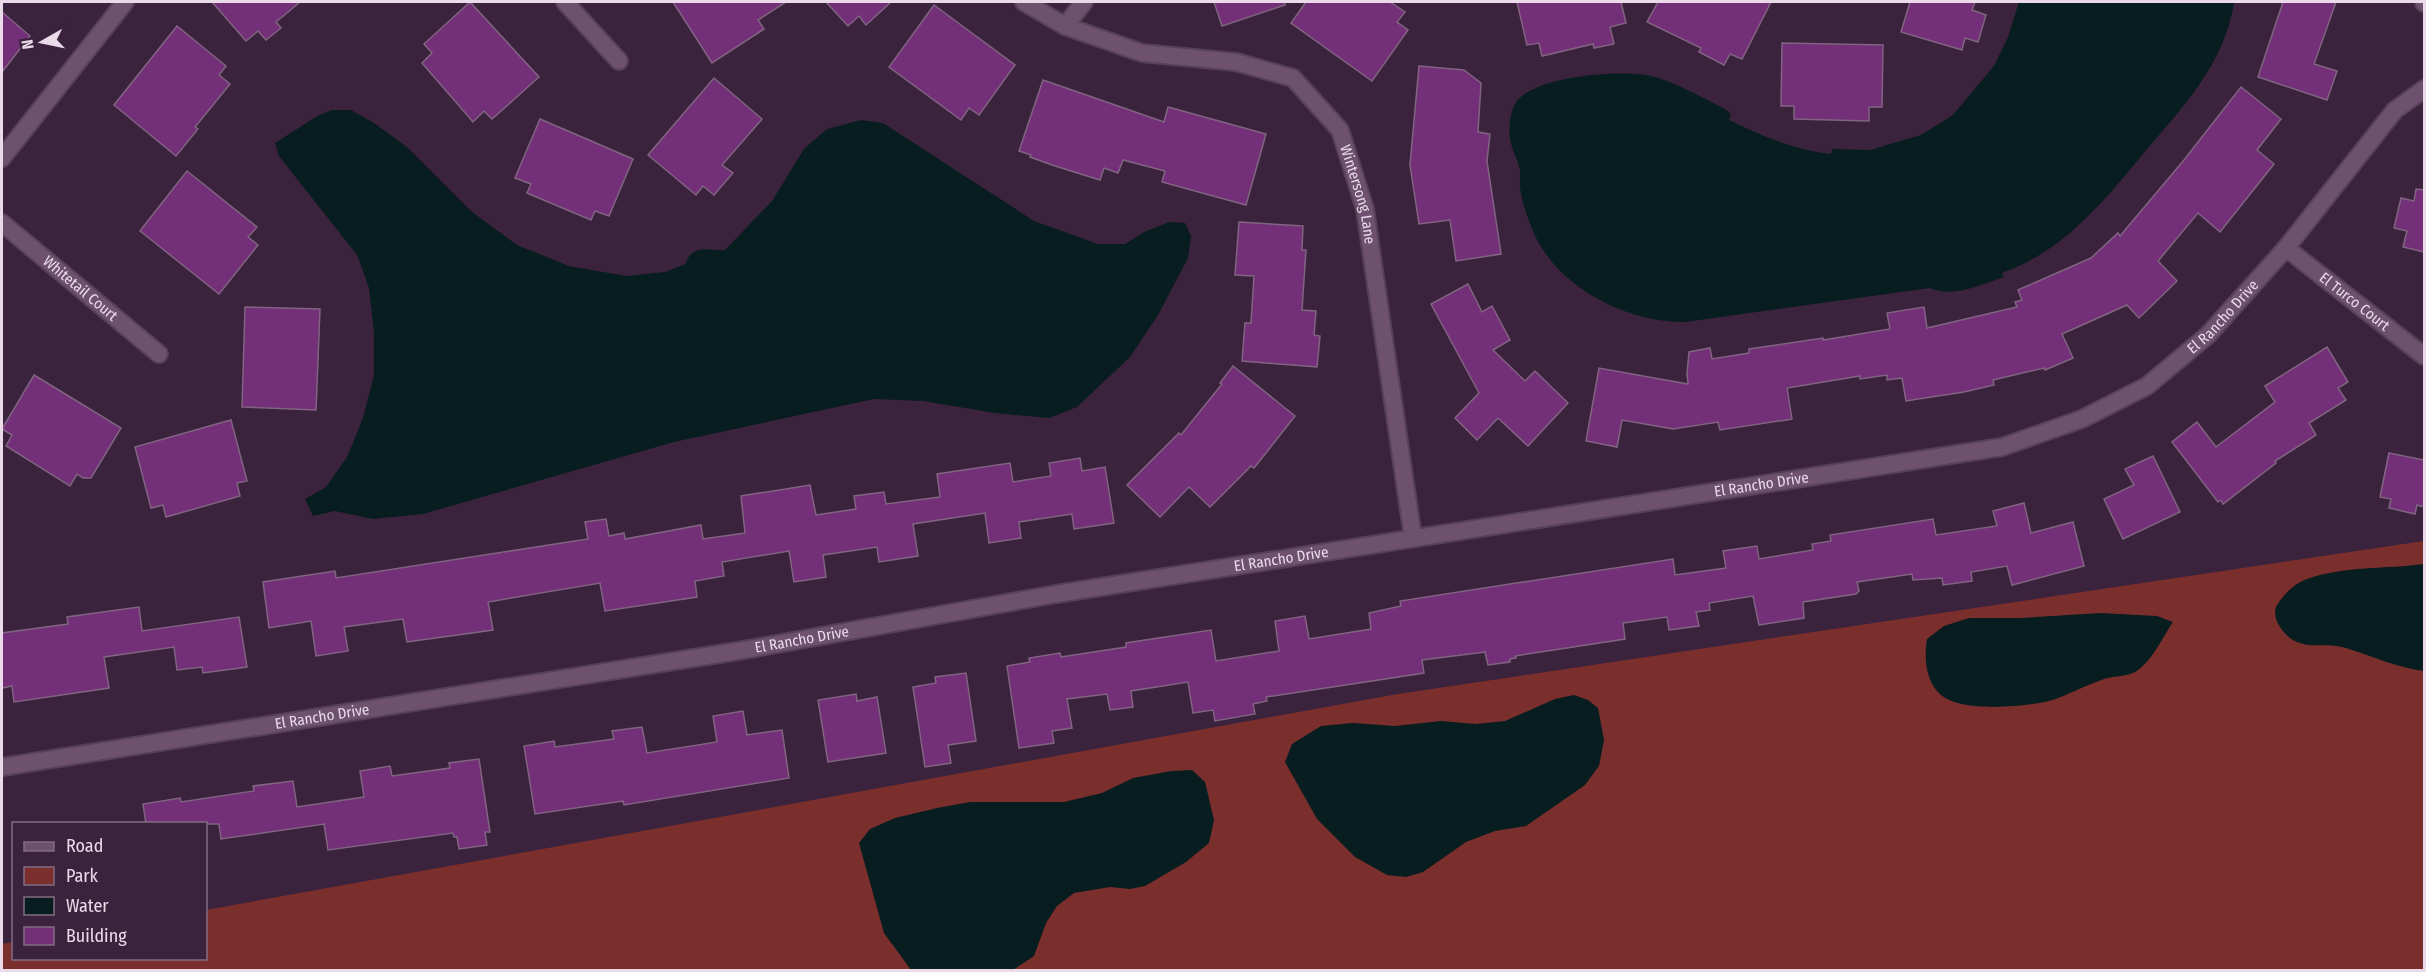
<svg xmlns="http://www.w3.org/2000/svg" width="2426" height="972" viewBox="0 0 2426 972" font-family="'Fira Sans Condensed',sans-serif">
<style>
.green{fill:#7a2f2c}
.water{fill:#081d1f}
.building{fill:#732f78;stroke:#806481;stroke-width:1.5}
.lines{fill:none;stroke-linecap:round;stroke-linejoin:round}
.minor-casing{stroke:#564157;stroke-width:20}
.tertiary-casing{stroke:#564157;stroke-width:20}
.minor{stroke:#6d516e;stroke-width:16}
.tertiary{stroke:#6d516e;stroke-width:16}
.labels{text-anchor:middle;dominant-baseline:central;stroke-width:4.5;stroke-linejoin:round;paint-order:stroke}
.street-label{font-size:15px;fill:#eadaea;stroke:#3c233d}
</style>
<rect width="100%" height="100%" fill="#3c233d"/>
<polygon class="green" points="2424,541 2424,970 2,970 2,944 13,942 14,958 206,958 206,910 1398,694"/>
<g class="water">
<path d="M 2019,2 L 2239,2 L 2234,3 C 2224,65 2182,108 2143,154 C 2103,202 2064,251 2002,273 L 2004,277 C 1981,285 1953,298 1930,288 L 1685,322 C 1627,323 1556,287 1533,231 C 1528,219 1518,192 1520,179 C 1520,176 1521,172 1519,167 C 1518,160 1515,156 1513,150 C 1508,137 1508,119 1514,106 C 1527,76 1617,70 1646,75 C 1671,79 1702,98 1725,109 L 1731,114 L 1729,120 C 1762,136 1794,150 1831,154 L 1832,149 L 1871,150 L 1883,146 L 1921,135 L 1953,115 L 1994,66 L 2008,37 Z"/>
<path d="M 332,110 L 351,110 L 374,123 L 407,147 L 472,212 L 517,245 L 569,266 L 626,276 L 665,272 L 685,264 C 694,243 706,251 725,250 L 772,201 L 804,149 L 827,129 L 861,120 L 883,123 L 1034,221 L 1098,244 L 1125,244 L 1144,232 L 1169,222 L 1185,223 L 1191,236 L 1188,258 L 1158,315 L 1130,357 L 1077,407 L 1049,418 L 995,413 L 923,401 L 874,399 L 674,442 L 423,514 L 373,519 L 335,511 L 313,516 L 305,499 L 326,487 L 347,457 L 363,418 L 374,375 L 374,332 L 369,288 L 357,255 L 279,156 L 275,143 L 319,115 Z"/>
<path d="M 2424,564 L 2424,671 C 2398,668 2372,656 2346,648 C 2321,640 2299,655 2280,627 C 2276,621 2273,612 2277,605 C 2283,595 2295,583 2307,579 C 2343,566 2387,569 2424,564 Z"/>
<path d="M 2100,613 L 2157,616 L 2173,622 C 2162,638 2152,662 2135,672 C 2126,677 2113,676 2104,679 C 2086,685 2070,694 2053,700 C 2027,707 1962,713 1941,695 C 1925,681 1924,657 1927,639 L 1944,626 L 1969,618 L 2021,618 Z"/>
<polygon points="1574,695 1588,700 1598,708 1604,740 1599,766 1585,785 1526,826 1495,831 1466,842 1423,872 1406,877 1387,875 1355,857 1317,819 1285,762 1292,744 1321,726 1353,723 1395,726 1441,721 1476,724 1505,721 1555,699"/>
<polygon points="1192,770 1205,782 1214,820 1209,843 1186,862 1145,886 1130,889 1110,887 1074,893 1057,906 1046,923 1034,956 1013,970 911,970 884,933 859,843 870,829 895,818 937,808 970,802 1064,802 1102,793 1133,778 1171,771"/>
</g>
<g class="building">
<polygon points="212,2 300,2 276,22 281,28 266,40 258,31 246,41"/>
<polygon points="470,2 539,77 492,119 484,111 473,122 422,63 432,53 424,44"/>
<polygon points="673,2 786,2 758,20 764,29 712,63"/>
<polygon points="826,2 891,2 866,25 859,16 848,26"/>
<polygon points="1214,2 1285,2 1285,5 1222,26"/>
<polygon points="1306,2 1390,2 1405,12 1397,22 1408,30 1372,81 1291,23"/>
<polygon points="1517,2 1621,2 1626,23 1610,27 1614,44 1594,48 1593,44 1542,56 1539,43 1527,45"/>
<polygon points="1658,2 1771,2 1742,59 1730,54 1724,65 1699,52 1701,48 1647,22"/>
<polygon points="1910,2 1975,2 1972,10 1986,15 1978,42 1965,38 1962,50 1901,32"/>
<polygon points="2283,2 2336,2 2314,64 2337,71 2327,100 2258,77"/>
<polygon points="934,5 1015,65 979,115 969,108 961,120 889,67"/>
<polygon points="2,12 30,36 2,72"/>
<polygon points="177,26 226,66 219,75 230,84 195,127 198,129 176,156 114,105"/>
<polygon points="1782,43 1883,45 1882,107 1869,107 1869,121 1794,119 1794,106 1781,106"/>
<polygon points="1419,66 1464,70 1481,83 1478,132 1490,134 1487,161 1501,254 1456,261 1450,220 1419,224 1410,165"/>
<polygon points="714,78 762,119 722,165 733,173 714,195 703,186 696,195 648,155"/>
<polygon points="1043,80 1164,122 1168,107 1266,134 1246,205 1162,182 1165,171 1123,160 1118,173 1104,168 1100,180 1055,166 1030,157 1031,155 1019,151"/>
<polygon points="2241,87 2281,119 2257,150 2274,164 2220,232 2198,213 2158,261 2177,281 2139,318 2127,305 2062,334 2073,358 2045,370 2044,368 1993,380 1994,385 1964,392 1906,401 1902,378 1887,380 1887,375 1860,379 1860,376 1787,388 1792,419 1720,430 1718,422 1673,429 1622,420 1617,447 1586,441 1599,368 1688,384 1687,374 1689,352 1710,348 1712,359 1749,353 1749,349 1823,338 1823,340 1890,329 1887,313 1924,307 1927,328 2017,307 2015,302 2022,300 2018,290 2091,258 2118,233 2120,236 2184,160"/>
<polygon points="540,119 633,159 609,216 595,211 591,220 572,212 527,193 531,184 515,178"/>
<polygon points="187,171 257,227 248,237 258,245 219,294 140,231"/>
<polygon points="2416,189 2424,190 2424,252 2403,247 2407,231 2394,228 2401,198 2414,201"/>
<polygon points="1239,222 1303,226 1302,250 1306,250 1302,310 1316,311 1314,335 1320,336 1317,367 1242,361 1245,323 1251,323 1254,276 1235,275"/>
<polygon points="1468,284 1482,312 1492,306 1510,340 1493,350 1525,381 1535,371 1568,403 1528,446 1498,418 1477,440 1455,418 1479,393 1431,304"/>
<polygon points="245,307 320,309 316,410 242,407"/>
<polygon points="2327,347 2348,382 2338,388 2346,400 2309,423 2316,435 2275,461 2276,463 2223,504 2221,500 2218,502 2172,442 2197,422 2216,447 2275,402 2265,386"/>
<polygon points="1233,366 1295,416 1254,468 1251,466 1210,507 1189,487 1160,517 1127,485 1179,433 1181,435 1222,384 1220,383"/>
<polygon points="34,375 121,428 91,478 83,478 77,474 70,486 6,446 12,435 2,429"/>
<polygon points="231,420 247,481 237,483 240,496 166,517 163,505 151,508 135,447"/>
<polygon points="2389,453 2424,460 2424,507 2417,505 2415,514 2389,508 2391,499 2380,497"/>
<polygon points="2153,456 2180,512 2123,539 2104,499 2134,485 2125,469"/>
<polygon points="1080,458 1082,471 1105,467 1114,523 1074,529 1072,514 1019,522 1021,538 989,543 985,513 913,524 918,556 879,562 877,547 823,555 826,577 794,582 789,551 722,562 724,576 695,581 697,597 605,611 600,583 488,602 493,630 407,642 403,619 344,627 348,651 316,656 311,621 269,628 263,582 335,571 336,578 588,539 585,522 606,519 609,536 624,533 625,539 701,525 703,539 745,533 741,496 810,485 816,515 856,509 854,496 884,492 886,504 940,497 937,474 1010,463 1013,482 1051,476 1049,463"/>
<polygon points="2024,503 2031,533 2073,522 2084,566 2012,585 2007,566 1971,572 1972,581 1943,585 1942,578 1913,580 1912,574 1857,582 1859,591 1856,594 1803,602 1804,618 1759,625 1753,596 1709,603 1710,610 1696,612 1699,626 1669,630 1667,617 1623,623 1625,639 1515,656 1516,658 1510,659 1510,662 1488,665 1485,652 1422,660 1424,673 1266,697 1267,701 1253,704 1255,714 1215,721 1213,710 1193,713 1188,682 1131,691 1133,707 1110,710 1107,694 1067,699 1072,728 1052,731 1054,743 1019,748 1007,666 1030,662 1029,658 1060,653 1061,657 1126,647 1126,643 1211,630 1216,661 1279,651 1275,621 1305,616 1309,639 1371,629 1369,613 1401,606 1400,601 1673,559 1675,575 1726,568 1723,551 1757,546 1759,559 1813,550 1812,544 1831,541 1830,535 1933,519 1936,535 1997,526 1993,511"/>
<polygon points="139,607 142,631 239,617 247,667 203,673 202,667 177,670 174,647 104,657 109,688 14,702 12,686 2,688 2,633 68,624 67,617"/>
<polygon points="966,673 976,741 948,745 951,763 925,767 913,687 936,683 935,677"/>
<polygon points="856,694 857,701 877,697 886,753 828,762 818,700"/>
<polygon points="743,711 747,735 782,730 789,778 624,805 623,801 535,814 524,746 554,741 555,747 614,739 612,731 642,727 647,753 717,742 713,716"/>
<polygon points="479,759 490,832 485,832 487,845 459,849 457,837 454,837 453,833 328,850 324,824 221,839 219,824 146,824 143,804 180,798 181,802 254,791 253,786 293,781 297,807 364,797 360,771 390,766 392,776 450,768 449,763"/>
</g>
<g class="lines">
<g class="minor-casing">
<g id="minor">
<polyline points="565,2 619,61"/>
<path id="s1" d="M 1024,2 L 1065,26 L 1142,53 L 1236,62 L 1293,78 L 1340,130 L 1365,209 L 1413,538"/>
<polyline points="2424,2 2424,3"/>
<polyline points="1065,26 1084,2"/>
<polyline points="2,158 125,2"/>
<path id="s2" d="M 2,223 L 159,354"/>
<path id="s3" d="M 2286,248 L 2424,356"/>
</g>
</g>
<g class="tertiary-casing">
<g id="tertiary">
<path id="s4" d="M 2,767 L 738,651 L 1056,594 L 2002,447 L 2082,419 L 2147,386 L 2208,335 L 2286,248 L 2395,110 L 2424,89"/>
</g>
</g>
<use href="#minor" class="minor"/>
<use href="#tertiary" class="tertiary"/>
</g>
<g class="labels">
<g class="street-label">
<text stroke="none"><textPath href="#s1" startOffset="420">Wintersong Lane</textPath></text>
<text stroke="none"><textPath href="#s2" startOffset="102">Whitetail Court</textPath></text>
<text stroke="none"><textPath href="#s3" startOffset="87">El Turco Court</textPath></text>
<text stroke="none"><textPath href="#s4" startOffset="2286">El Rancho Drive</textPath></text>
<text stroke="none"><textPath href="#s4" startOffset="1782">El Rancho Drive</textPath></text>
<text stroke="none"><textPath href="#s4" startOffset="1296">El Rancho Drive</textPath></text>
<text stroke="none"><textPath href="#s4" startOffset="810">El Rancho Drive</textPath></text>
<text stroke="none"><textPath href="#s4" startOffset="324">El Rancho Drive</textPath></text>
</g>
</g>
<rect width="2426" height="972" fill="none" stroke="#eadaea" stroke-width="6"/>
<rect x="12" y="822" width="195" height="138" fill="#3c233d" stroke="#826c82" stroke-width="1.5"/>
<rect x="24" y="842" width="30" height="9" fill="#6d516e" stroke="#826c82" stroke-width="1.5"/>
<text x="66" y="852" font-size="18" fill="#eadaea">Road</text>
<rect x="24" y="867" width="30" height="18" fill="#7a2f2c" stroke="#826c82" stroke-width="1.5"/>
<text x="66" y="882" font-size="18" fill="#eadaea">Park</text>
<rect x="24" y="897" width="30" height="18" fill="#081d1f" stroke="#826c82" stroke-width="1.5"/>
<text x="66" y="912" font-size="18" fill="#eadaea">Water</text>
<rect x="24" y="927" width="30" height="18" fill="#732f78" stroke="#826c82" stroke-width="1.5"/>
<text x="66" y="942" font-size="18" fill="#eadaea">Building</text>
<g transform="translate(42 42) rotate(261)" stroke="#3c233d" stroke-width="4.5" paint-order="stroke">
<path d="M0-4.5L10 22L0 15L-10 22Z" fill="#eadaea"/>
<text y="-9" font-size="16" font-weight="bold" text-anchor="middle" fill="#eadaea">N</text>
</g>
</svg>
